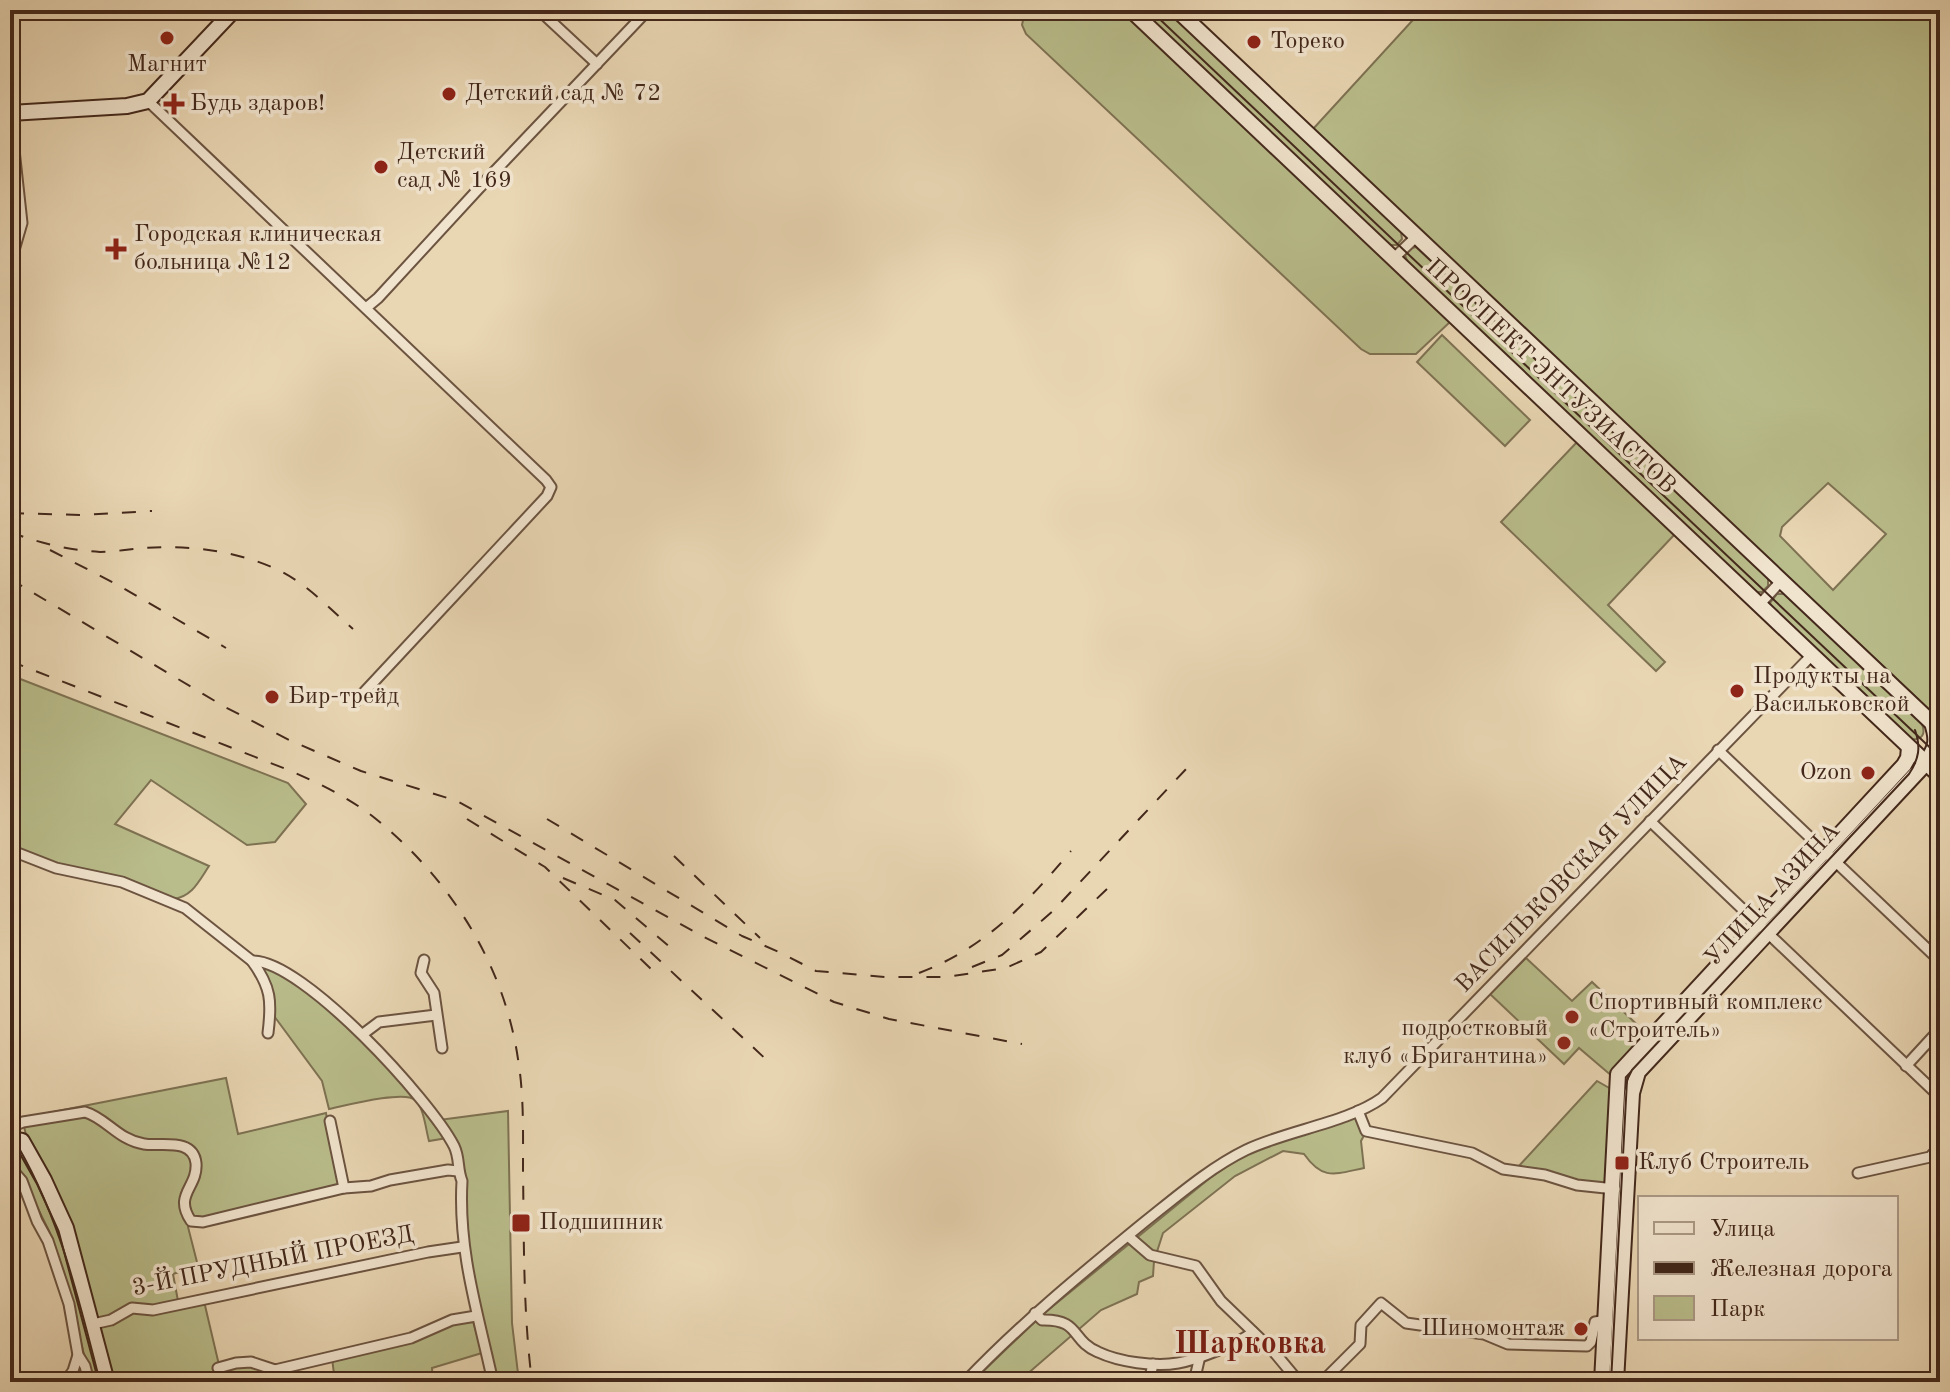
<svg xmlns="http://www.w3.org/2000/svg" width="1950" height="1392" viewBox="0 0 1950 1392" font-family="'Old Standard TT',serif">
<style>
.green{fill:#b9bd8b;stroke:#7e7253;stroke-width:2;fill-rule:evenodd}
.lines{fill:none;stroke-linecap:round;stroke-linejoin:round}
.street-casing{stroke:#6c5441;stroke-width:13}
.secondary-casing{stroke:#43281b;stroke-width:18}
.street{stroke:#f1e4ce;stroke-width:9}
.secondary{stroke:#f1e4ce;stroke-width:14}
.tram{stroke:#43281b;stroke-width:2}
.rail{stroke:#43281b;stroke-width:2;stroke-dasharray:14 14;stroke-linecap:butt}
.poi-dot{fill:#8f2418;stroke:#f1e4ce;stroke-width:3}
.labels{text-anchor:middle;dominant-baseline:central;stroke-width:7;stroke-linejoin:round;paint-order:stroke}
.poi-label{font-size:24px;fill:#43281b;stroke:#f1e4ce;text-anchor:start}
.street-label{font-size:24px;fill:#43281b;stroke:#f1e4ce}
.district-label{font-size:32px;font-weight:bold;fill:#7a1f14;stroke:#f1e4ce}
</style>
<rect width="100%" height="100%" fill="#e9d6b3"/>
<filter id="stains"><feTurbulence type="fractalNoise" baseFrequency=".0025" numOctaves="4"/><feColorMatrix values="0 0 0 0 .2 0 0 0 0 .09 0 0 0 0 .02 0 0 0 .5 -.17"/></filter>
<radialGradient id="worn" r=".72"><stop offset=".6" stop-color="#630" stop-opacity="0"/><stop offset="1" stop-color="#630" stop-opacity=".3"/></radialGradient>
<g class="green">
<polygon points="1029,10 1121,10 1451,321 1416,354 1370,354 1361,349 1026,34 1022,25 1024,16"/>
<polygon points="1140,10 1167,10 1401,232 1402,239 1397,245 1390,245"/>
<path d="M 1422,10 L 1940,10 L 1940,720 L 1313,129 ZM 1828,483 L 1886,534 L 1833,590 L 1780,536 L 1782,527 Z"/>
<polygon points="1416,247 1768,577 1768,586 1762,592 1754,592 1408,263 1405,255 1412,248"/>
<polygon points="1442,335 1530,420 1505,446 1417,362"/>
<polygon points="1578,441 1675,534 1608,605 1665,662 1656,671 1501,522"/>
<path d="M 1777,594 L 1786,594 L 1921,722 C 1927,734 1922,741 1909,739 L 1772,610 L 1770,603 Z"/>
<path d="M 10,675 L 288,783 L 306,804 L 275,842 L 247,845 L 151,780 L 115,824 L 209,866 C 199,881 192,897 173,899 L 56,864 L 10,845 Z"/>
<polygon points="1526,958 1572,1001 1592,982 1646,1033 1620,1062 1613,1077 1579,1048 1564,1064 1490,994"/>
<path d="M 262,966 C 271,969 283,972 291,978 C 351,1020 403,1079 447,1138 L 429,1141 C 426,1131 424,1107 415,1100 C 404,1090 344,1106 329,1109 L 322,1081 L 274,1016 L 271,985 Z"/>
<polygon points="226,1078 238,1134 326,1113 339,1185 206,1218 194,1216 188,1227 198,1266 173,1274 178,1301 203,1297 219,1365 250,1364 296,1369 298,1382 112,1382 49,1176 26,1135 22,1118"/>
<polygon points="1597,1081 1611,1089 1606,1184 1578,1181 1518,1167"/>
<polygon points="508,1111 512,1323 519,1382 497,1382 481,1322 466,1234 462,1158 456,1142 439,1120"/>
<path d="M 1364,1113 L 1368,1128 L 1361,1141 L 1364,1168 C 1335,1174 1323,1181 1304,1154 L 1283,1151 L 1235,1176 L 1163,1233 L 1154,1261 L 1153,1276 L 1139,1282 L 1137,1294 L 1101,1310 L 1018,1382 L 972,1382 L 1042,1315 L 1210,1178 L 1246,1153 L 1286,1137 Z"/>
<polygon points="13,1146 20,1146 61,1229 102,1382 91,1382 62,1268 49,1231 11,1154"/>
<polygon points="473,1321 482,1353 432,1368 433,1382 335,1382 332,1358 453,1322"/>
</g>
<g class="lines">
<g class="street-casing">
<g id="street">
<polyline points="539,10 597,64"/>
<polyline points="148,101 546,480 551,487 547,496 355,702"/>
<polyline points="10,113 22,223 10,264"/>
<polyline points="1393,259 1416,237"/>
<polyline points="10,275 10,301"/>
<polyline points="366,308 378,298 494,172 648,10"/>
<polyline points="1760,604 1782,580"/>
<polyline points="1718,750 1940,961"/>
<polyline points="1650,821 1940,1097"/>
<path d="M 10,850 L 56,868 L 122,882 L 185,908 L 252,961 C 302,959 431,1101 454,1146 C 460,1158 457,1169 462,1181 C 458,1252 478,1313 493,1382"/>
<polyline points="424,960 421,973 434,993 442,1048"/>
<path d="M 252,961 C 271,987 272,1001 268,1033"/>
<polyline points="363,1034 379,1022 436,1015"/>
<polyline points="1906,1066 1940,1029"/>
<polyline points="1358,1111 1366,1131 1472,1153 1503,1169 1545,1175 1577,1185 1615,1189"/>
<polyline points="330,1121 344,1188"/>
<path d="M 13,1126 L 23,1122 L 85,1112 C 106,1118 118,1140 144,1144 C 160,1147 193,1137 196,1163 C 198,1188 173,1194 191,1221 L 203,1222 L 344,1188 L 371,1186 L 390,1180 L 448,1170 L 458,1171"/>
<polyline points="10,1167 22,1181 37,1221 48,1241 69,1304 78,1355 85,1366 89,1382"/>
<polyline points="1858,1173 1930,1157 1940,1146"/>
<polyline points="1128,1236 1150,1255 1196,1266 1221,1301 1274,1352 1299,1382"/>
<path d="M 1035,1313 L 1042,1320 C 1081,1319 1070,1340 1098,1352 C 1119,1362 1155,1367 1178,1363 C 1196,1360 1238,1344 1253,1332"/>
<polyline points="93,1324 111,1320 132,1308 153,1310 428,1252 462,1247"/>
<polyline points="218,1368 236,1363 251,1362 275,1370 411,1338 452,1320 476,1316"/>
<polyline points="65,1382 73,1371 78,1355"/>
<path d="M 965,1382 C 1019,1325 1081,1274 1142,1224 C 1175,1198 1209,1168 1246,1150 C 1288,1130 1347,1123 1382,1098 L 1812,655"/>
<polyline points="1149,1382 1153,1364"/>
<polyline points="1194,1382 1200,1356"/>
<polyline points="1322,1382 1360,1344 1361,1325 1381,1303 1406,1323 1484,1334 1508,1344 1587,1346 1591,1342 1595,1322 1607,1320"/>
</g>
</g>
<g class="secondary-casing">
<g id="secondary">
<polyline points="1131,10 1940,776"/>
<path d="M 1177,10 L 1932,723 C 1938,741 1936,747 1926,763 L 1638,1072 L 1632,1093 L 1616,1382"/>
<polyline points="10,113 127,106 148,101 234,10"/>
<polyline points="10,1139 22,1141 44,1180 66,1228 107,1382"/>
<polyline points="1602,1382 1618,1074 1904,765 1908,758 1909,748"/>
</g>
</g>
<use href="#street" class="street"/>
<use href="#secondary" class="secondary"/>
<g class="tram">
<polyline points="1150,10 1940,757"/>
<path d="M 10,1133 C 59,1212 77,1293 100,1382"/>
<path d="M 1611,1382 L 1627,1080 L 1632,1070 L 1909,774 C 1919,759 1921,747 1915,730"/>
</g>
<g class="rail">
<polyline points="10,513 82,515 152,511"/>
<path d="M 10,532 C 39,543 68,550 100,552 C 114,552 129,549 143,548 C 188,545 234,550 276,569 C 305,582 329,608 353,629"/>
<polyline points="50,550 118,585 226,648"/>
<polyline points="10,579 225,707 289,740 361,771 457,801 702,936 834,1002 889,1019 1022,1044"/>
<path d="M 10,661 L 291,771 C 320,784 350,798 376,819 C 450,879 504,964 518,1059 C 524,1095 523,1133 523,1169 C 524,1240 523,1311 532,1382"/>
<polyline points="467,819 545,867 651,969"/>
<polyline points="547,819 742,936 779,952 816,971 885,977 946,977 1006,968 1041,952 1109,887"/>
<polyline points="674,856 760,938"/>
<polyline points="563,878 615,900 671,948"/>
<polyline points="630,933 771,1064"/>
<polyline points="972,967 1002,955 1053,911 1187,768"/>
<path d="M 919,973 C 985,948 1026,904 1071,851"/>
</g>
</g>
<g class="poi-dot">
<circle cx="167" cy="38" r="8"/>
<circle cx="1254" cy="42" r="8"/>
<circle cx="449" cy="94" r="8"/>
<path d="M170 92h8v8h8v8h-8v8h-8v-8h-8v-8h8z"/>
<circle cx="381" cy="167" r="8"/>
<path d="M112 237h8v8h8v8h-8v8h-8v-8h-8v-8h8z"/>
<circle cx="1737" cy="691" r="8"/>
<circle cx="272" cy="697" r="8"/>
<circle cx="1868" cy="773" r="8"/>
<circle cx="1572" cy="1017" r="8"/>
<circle cx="1564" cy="1043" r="8"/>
<rect x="1614" y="1155" width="16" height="16" rx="4"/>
<rect x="511" y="1213" width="20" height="20" rx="4"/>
<circle cx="1581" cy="1329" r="8"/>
</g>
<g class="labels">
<g class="poi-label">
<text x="1270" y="42">Тореко</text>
<text x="167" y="65" text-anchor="middle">Магнит</text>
<text x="465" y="94">Детский сад № 72</text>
<text x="190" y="104">Будь здаров!</text>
<text x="397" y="153">Детский<tspan x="397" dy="28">сад № 169</tspan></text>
<text x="134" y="235">Городская клиническая<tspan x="134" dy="28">больница №12</tspan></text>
<text x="1753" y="677">Продукты на<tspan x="1753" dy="28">Васильковской</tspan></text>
<text x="288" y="697">Бир-трейд</text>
<text x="1852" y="773" text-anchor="end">Ozon</text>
<text x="1588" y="1003">Спортивный комплекс<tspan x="1588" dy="28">«Строитель»</tspan></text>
<text x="1548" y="1029" text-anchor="end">подростковый<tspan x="1548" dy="28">клуб «Бригантина»</tspan></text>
<text x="1638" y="1163">Клуб Строитель</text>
<text x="539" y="1223">Подшипник</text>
<text x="1565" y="1329" text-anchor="end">Шиномонтаж</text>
</g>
<g class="street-label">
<text transform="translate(1550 377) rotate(43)">ПРОСПЕКТ ЭНТУЗИАСТОВ</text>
<text transform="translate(1572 874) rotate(-46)">ВАСИЛЬКОВСКАЯ УЛИЦА</text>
<text transform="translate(1773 895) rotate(-47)">УЛИЦА АЗИНА</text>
<text transform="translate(273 1262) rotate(-11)">3-Й ПРУДНЫЙ ПРОЕЗД</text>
</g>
<g class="district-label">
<text x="1250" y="1345">Шарковка</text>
</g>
</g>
<rect width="1950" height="1392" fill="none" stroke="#e9d6b3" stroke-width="40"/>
<rect x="12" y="12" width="1926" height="1368" fill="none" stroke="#43281b" stroke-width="4"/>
<rect x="20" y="20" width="1910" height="1352" fill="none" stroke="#43281b" stroke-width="2"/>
<rect x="1638" y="1196" width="260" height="144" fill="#f1e4ce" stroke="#ab9986" stroke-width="2"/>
<rect x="1654" y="1222" width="40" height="12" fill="#f1e4ce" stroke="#ab9986" stroke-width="2"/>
<text x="1710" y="1236" font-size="24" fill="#43281b">Улица</text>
<rect x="1654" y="1262" width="40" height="12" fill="#43281b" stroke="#ab9986" stroke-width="2"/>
<text x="1710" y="1276" font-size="24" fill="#43281b">Железная дорога</text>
<rect x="1654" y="1296" width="40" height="24" fill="#b9bd8b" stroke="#ab9986" stroke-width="2"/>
<text x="1710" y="1316" font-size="24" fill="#43281b">Парк</text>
<rect width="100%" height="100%" filter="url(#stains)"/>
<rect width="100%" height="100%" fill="url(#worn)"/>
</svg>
